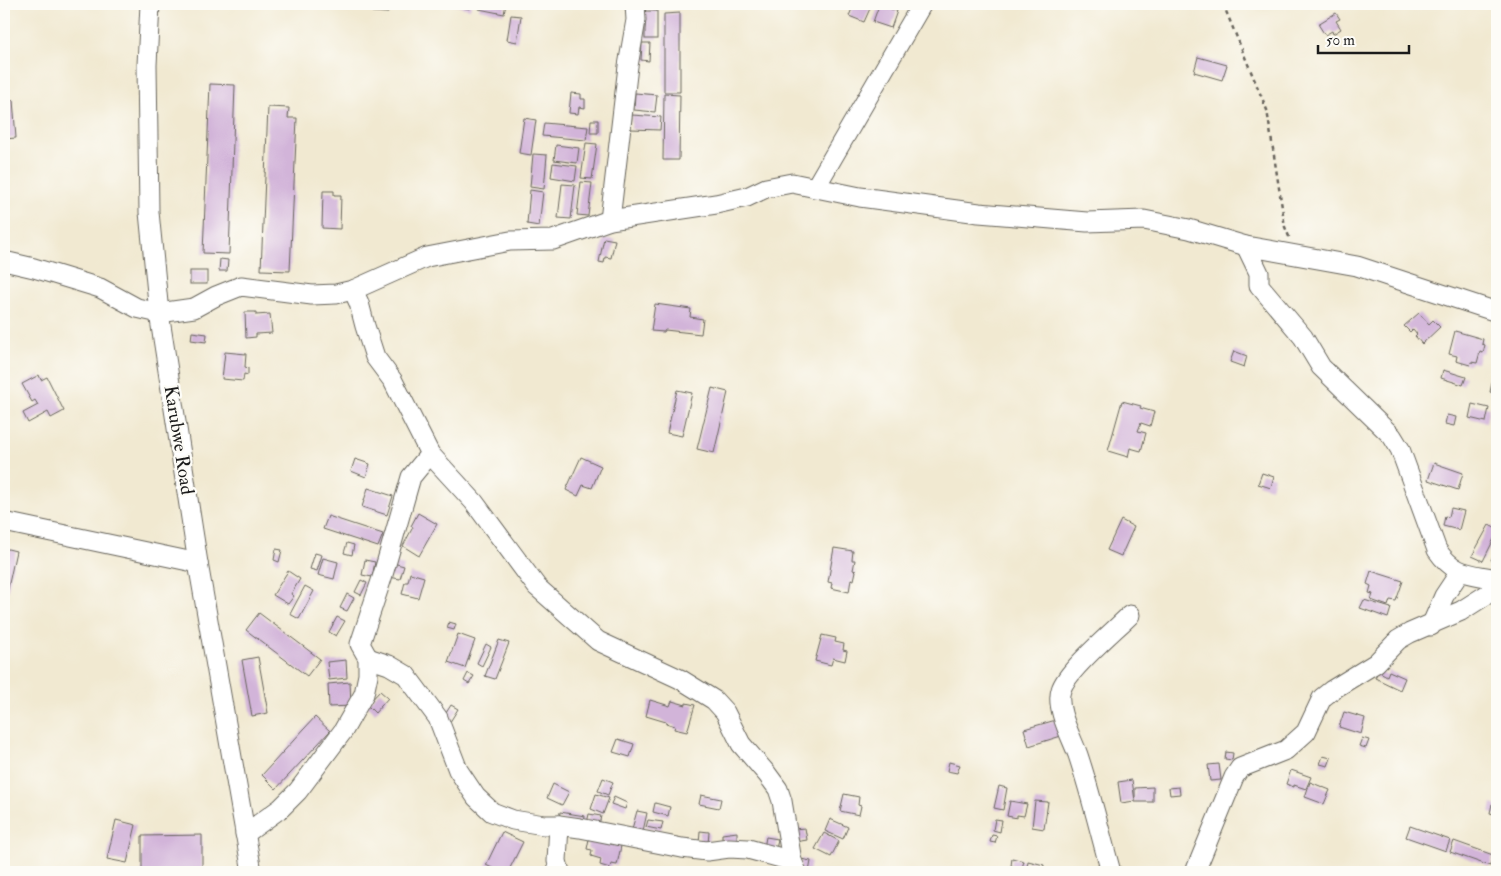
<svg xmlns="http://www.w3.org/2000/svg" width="1501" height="876" viewBox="0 0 1501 876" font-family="'IM FELL Double Pica',serif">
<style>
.building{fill:#d2b4d9}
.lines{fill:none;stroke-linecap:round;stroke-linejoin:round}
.minor-casing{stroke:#67645b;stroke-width:21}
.path{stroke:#67645b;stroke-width:2.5;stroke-dasharray:4 4;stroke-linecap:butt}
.minor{stroke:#fff;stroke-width:19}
.labels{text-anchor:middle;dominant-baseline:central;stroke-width:4.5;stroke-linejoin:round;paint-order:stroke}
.street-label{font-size:19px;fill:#1c1c1c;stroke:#fdfcf7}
</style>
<rect width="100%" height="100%" fill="#fdfcf7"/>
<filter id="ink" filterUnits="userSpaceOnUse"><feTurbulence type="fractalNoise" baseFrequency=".02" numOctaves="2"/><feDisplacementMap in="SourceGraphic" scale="10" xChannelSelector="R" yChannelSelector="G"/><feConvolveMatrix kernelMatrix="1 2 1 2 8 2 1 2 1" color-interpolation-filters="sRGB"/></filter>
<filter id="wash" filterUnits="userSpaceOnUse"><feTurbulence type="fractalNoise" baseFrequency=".0096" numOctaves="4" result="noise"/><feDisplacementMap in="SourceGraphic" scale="20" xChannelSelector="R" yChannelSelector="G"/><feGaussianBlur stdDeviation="1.12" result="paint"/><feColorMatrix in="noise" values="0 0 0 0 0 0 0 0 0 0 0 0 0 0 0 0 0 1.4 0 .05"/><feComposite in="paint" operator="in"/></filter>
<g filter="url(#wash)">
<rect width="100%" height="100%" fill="#f1e9d1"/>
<g id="blocks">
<g class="building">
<polygon points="372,4 389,4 388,13 372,12"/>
<polygon points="449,4 471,4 470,9"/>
<polygon points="480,4 506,4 504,14 479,9"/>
<polygon points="854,4 872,4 864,22 849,16"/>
<polygon points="879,5 897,11 891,28 873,22"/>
<rect x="645" y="11" width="12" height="28"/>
<polygon points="680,13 680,92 664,92 664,14"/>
<polygon points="1336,13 1340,19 1336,21 1341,29 1333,34 1332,31 1325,35 1318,24"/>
<polygon points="511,15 521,16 517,42 507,40"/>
<polygon points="642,43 650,43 649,61 641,60"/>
<polygon points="1198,57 1227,65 1222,80 1194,72"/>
<polygon points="210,84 235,85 229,254 203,253"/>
<polygon points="571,93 581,94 581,99 585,99 585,108 579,107 578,114 569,113"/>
<polygon points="635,93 657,95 655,112 634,110"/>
<polygon points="664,94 680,95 679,160 663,160"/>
<polygon points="13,100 16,138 4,139 4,101"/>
<polygon points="268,107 289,108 288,118 297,118 290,271 261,270"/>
<polygon points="632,115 661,117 660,130 631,129"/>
<polygon points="524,118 536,120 531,155 519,153"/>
<polygon points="591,120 598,120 598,133 590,133"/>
<polygon points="544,123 588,127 586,140 542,136"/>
<polygon points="586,143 597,144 592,179 581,178"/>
<polygon points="556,145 579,148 577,163 554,160"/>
<polygon points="533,154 547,155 544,189 530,187"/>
<polygon points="553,163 577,166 575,181 551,177"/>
<polygon points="581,182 592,183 588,216 577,215"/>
<polygon points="562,184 575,185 571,219 558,218"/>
<polygon points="530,190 543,192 539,226 527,224"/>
<polygon points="323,191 334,191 334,195 341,195 340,229 322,228"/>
<polygon points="604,238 615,240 611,258 605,257 604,263 599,262"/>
<polygon points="220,259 228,260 227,271 219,271"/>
<rect x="190" y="271" width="17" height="13"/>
<polygon points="655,304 691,309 690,317 703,319 701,334 665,330 664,332 651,331"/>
<polygon points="245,312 256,312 256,315 270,314 272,333 256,334 256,337 246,338"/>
<polygon points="1419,313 1429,324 1433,320 1440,327 1422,344 1415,336 1417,334 1413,329 1410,332 1404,326"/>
<polygon points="1455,331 1483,339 1482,344 1485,345 1483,353 1480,352 1477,363 1471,362 1470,365 1456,361 1457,356 1449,354"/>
<polygon points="192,332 207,334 206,342 191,340"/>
<polygon points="1234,351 1247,356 1244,367 1230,362"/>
<polygon points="225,352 246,354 245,367 248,368 248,375 244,374 243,381 222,379"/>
<polygon points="1496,365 1497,365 1497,394 1490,392"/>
<polygon points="1443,370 1466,377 1463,385 1441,378"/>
<polygon points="39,375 41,380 47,377 64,411 51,418 48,412 28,423 23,413 38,405 35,400 32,402 22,384"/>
<polygon points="712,388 728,392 714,453 697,449"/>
<polygon points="677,390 692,393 682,436 667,433"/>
<polygon points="1122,401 1141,406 1140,408 1154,412 1150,426 1141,423 1138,431 1146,433 1141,451 1130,448 1128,457 1108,451"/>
<polygon points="1472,404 1489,408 1486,422 1469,418"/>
<polygon points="1447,415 1456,417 1454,426 1445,424"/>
<polygon points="581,457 601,466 592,488 583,485 578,496 566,490"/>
<polygon points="355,459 370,464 366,477 351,471"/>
<polygon points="1434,463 1463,473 1458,490 1428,480"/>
<polygon points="1262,473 1274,477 1271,488 1258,484"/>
<polygon points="368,488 393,496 387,515 362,507"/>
<polygon points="1451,508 1464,511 1459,530 1443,526 1445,516 1449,517"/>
<polygon points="418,513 437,524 419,556 403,546 413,527 411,526"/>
<polygon points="328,516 383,534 378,547 323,529"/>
<polygon points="1121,520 1134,527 1121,556 1107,550"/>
<polygon points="1489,525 1497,529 1497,533 1483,561 1472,556"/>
<polygon points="347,543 354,545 352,555 344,553"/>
<polygon points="4,548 16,551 5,602 4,602"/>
<polygon points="834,548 853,551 852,560 855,560 853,570 856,571 854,580 851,579 849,592 831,588 832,583 828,582"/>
<polygon points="276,549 282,550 279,562 274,560"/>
<polygon points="1497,549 1497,563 1491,560"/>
<polygon points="315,553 322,555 317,571 310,569"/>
<polygon points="323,558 338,562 334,579 318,575"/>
<polygon points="365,560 375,562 372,577 362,575"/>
<polygon points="393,563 404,566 400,579 389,577"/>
<polygon points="288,571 300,579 291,594 294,596 288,604 273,595"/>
<polygon points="1371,571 1403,581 1396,601 1390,600 1388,606 1371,600 1373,594 1369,593 1371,586 1367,584"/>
<polygon points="410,573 424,577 418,598 402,594 405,582 408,582"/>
<polygon points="361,580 367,583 361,595 355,592"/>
<polygon points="305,586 314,591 299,619 290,614"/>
<polygon points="347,594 354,598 347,611 340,608"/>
<polygon points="1364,600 1391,608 1388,618 1360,608"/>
<polygon points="259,613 320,659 307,676 246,630"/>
<polygon points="337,617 345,621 336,636 329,632"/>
<polygon points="449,622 456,624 454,630 447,628"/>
<polygon points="458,634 475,640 465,668 448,662"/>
<polygon points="822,635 836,638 835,642 844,644 843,650 847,651 845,661 833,658 831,665 815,661"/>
<polygon points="499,640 509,643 495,679 485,676"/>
<polygon points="486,644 491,647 482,666 477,663"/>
<polygon points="258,657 268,713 252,716 242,660"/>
<polygon points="346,660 347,678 329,680 327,662"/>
<polygon points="1378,671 1387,676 1389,671 1405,678 1400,690 1375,678"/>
<polygon points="468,673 474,676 469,684 464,681"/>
<polygon points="350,682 351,706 329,707 328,684"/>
<polygon points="380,691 388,698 375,713 367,705"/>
<polygon points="650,700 670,706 672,701 686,705 686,703 695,705 687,732 674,729 675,726 666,723 666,722 646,716"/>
<polygon points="451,705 458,709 448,725 441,721"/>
<polygon points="1344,712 1365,718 1361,734 1339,727"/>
<polygon points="315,717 330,731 276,789 262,775"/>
<polygon points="1056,720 1061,736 1029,746 1024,729"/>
<polygon points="1362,738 1369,740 1366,748 1359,746"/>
<polygon points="618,739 634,744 630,757 613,752"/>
<polygon points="1226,752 1233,753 1232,760 1225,759"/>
<polygon points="1323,756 1331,758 1328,766 1320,764"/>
<polygon points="949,762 960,765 957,773 947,771"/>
<polygon points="1219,764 1221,780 1210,781 1208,765"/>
<polygon points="1291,770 1311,777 1306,789 1294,785 1294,787 1286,784"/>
<polygon points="603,778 613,782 608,795 598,791"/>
<polygon points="1132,780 1135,801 1121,803 1118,782"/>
<polygon points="1310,782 1330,790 1324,804 1305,797"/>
<polygon points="553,784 569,792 562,805 547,798"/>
<polygon points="999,786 1007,788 1003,810 994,808"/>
<polygon points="1153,787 1153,802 1135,802 1135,788"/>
<polygon points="1179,787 1180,794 1170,795 1169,788"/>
<polygon points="596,794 609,798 603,814 591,809"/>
<polygon points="844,794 859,797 858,805 861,806 859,815 840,811"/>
<polygon points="701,795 721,799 719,808 699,804"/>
<polygon points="614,797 627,803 625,809 611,804"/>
<polygon points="1010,801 1027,804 1024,816 1017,815 1017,818 1007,816"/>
<polygon points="1035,801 1048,802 1044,829 1032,827"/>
<polygon points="655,803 670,807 668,816 653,812"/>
<polygon points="1492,804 1497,806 1497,815 1490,813"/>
<polygon points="637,811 647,813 643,831 632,829"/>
<polygon points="560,812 585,816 584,824 559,820"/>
<polygon points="589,814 601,816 599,825 587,823"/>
<polygon points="830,819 848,827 843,839 825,831"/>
<polygon points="995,819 1002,820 1000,832 993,830"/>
<polygon points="116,820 136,825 127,863 107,859"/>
<polygon points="648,820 663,822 661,830 646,827"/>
<polygon points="1410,826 1450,840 1446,851 1406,837"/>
<polygon points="805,828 807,840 795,842 793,829"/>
<polygon points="700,831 709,832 708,844 699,844"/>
<polygon points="502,832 523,842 508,872 500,872 486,865"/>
<polygon points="737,832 737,841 722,842 722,834"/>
<polygon points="824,833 839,841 831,857 815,849"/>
<polygon points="202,835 202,872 142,872 142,836"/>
<polygon points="992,835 997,836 995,843 990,842"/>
<polygon points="766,837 778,839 776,850 764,848"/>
<polygon points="589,839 621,846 617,865 611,864 610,868 600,865 601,859 591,856 592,850 587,849"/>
<polygon points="1454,841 1493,855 1490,866 1450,852"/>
<polygon points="1012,858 1024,861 1022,868 1011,866"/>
<polygon points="801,859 811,861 809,872 800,872"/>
<polygon points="1028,861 1044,865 1043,872 1026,872"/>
</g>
</g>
</g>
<g filter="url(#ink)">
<use href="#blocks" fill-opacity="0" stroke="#67645b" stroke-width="1"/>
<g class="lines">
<g class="minor-casing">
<g id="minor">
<polyline points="150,4 147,65 149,212 159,313 198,563 252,872"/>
<polyline points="815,188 922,4"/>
<polyline points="610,220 628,66 636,20 635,4"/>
<path d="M 1246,246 L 1259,273 L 1259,285 L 1303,337 L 1321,367 L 1392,436 L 1400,449 L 1437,550 C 1455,576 1469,573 1497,579"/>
<polyline points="4,261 34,268 100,288 137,308 159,313 194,308 216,296 241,286 312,295 336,294 353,290 427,257 510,241 553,240 610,220 716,204 747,197 766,188 792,183 860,197 979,213 1087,222 1144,220 1189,229 1246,246 1357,266 1497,312"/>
<polyline points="353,290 359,303 365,326 375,357 393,381 430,454 474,502 537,587 598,641 680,679 714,700 725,712 741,744 767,774 778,789 782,801 792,861 797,872"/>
<polyline points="4,522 198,563"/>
<polyline points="1431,626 1444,596 1460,572"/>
<polyline points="368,658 389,665 406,675 438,718 458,770 476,797 492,812 513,820 544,825 559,825 580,828 682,848 707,851 729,848 748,849 792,861"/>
<polyline points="559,825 557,861 560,872"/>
<polyline points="245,834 281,808 298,791 343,731 364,694 368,675 368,658 360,644 382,578 411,477 430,454"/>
<path d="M 1111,872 C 1100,833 1091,794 1078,755 C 1072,738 1055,708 1061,690 C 1066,671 1114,631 1130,615"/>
<polyline points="1195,872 1234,777 1240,768 1286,750 1306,732 1322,698 1332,690 1376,663 1398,640 1410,633 1461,611 1497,588"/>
</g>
</g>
<polyline class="path" points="1223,4 1267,110 1285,227 1290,239"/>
<use href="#minor" class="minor"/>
</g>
</g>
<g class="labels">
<g class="street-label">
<text transform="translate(179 440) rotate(81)">Karubwe Road</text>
</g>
</g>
<rect width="1501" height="876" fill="none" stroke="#fdfcf7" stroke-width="20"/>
<path d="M1318 45v8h91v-8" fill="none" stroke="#1c1c1c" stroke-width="2.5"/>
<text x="1326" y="45" font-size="15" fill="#1c1c1c" stroke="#fdfcf7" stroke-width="4" paint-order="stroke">50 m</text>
</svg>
